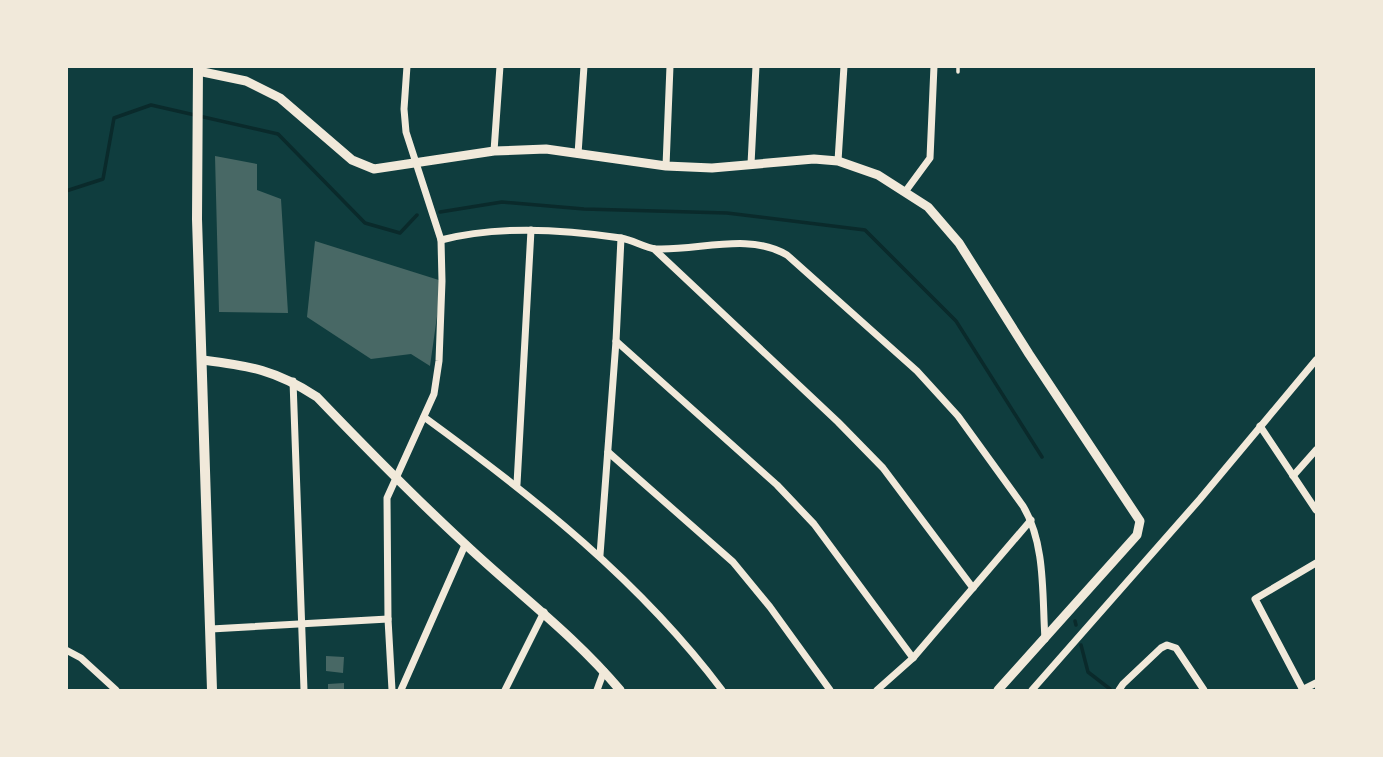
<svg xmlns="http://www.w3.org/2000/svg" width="1383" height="757" viewBox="0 0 1383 757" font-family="'Public Sans',sans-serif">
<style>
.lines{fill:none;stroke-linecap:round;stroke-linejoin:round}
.stream{stroke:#0a2a2b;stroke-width:3.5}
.building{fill:#486865}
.service{stroke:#f1e9da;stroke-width:3.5}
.minor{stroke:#f1e9da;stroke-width:7}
.tertiary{stroke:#f1e9da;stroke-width:9}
.secondary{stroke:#f1e9da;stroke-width:10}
</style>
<rect width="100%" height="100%" fill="#0f3d3e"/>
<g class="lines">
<g class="stream">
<polyline points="66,191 103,179 114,118 151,105 278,134 365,223 400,233 417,215"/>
<polyline points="440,212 502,202 584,209 727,213 865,230 956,321 1042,457"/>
<polyline points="1075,621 1076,625"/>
<polyline points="1081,645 1088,672 1110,689"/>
</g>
</g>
<g class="building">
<polygon points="215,156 257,164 257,190 281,199 288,313 219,312"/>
<polygon points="315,241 442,281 430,366 411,354 371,359 307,317"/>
<polygon points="326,656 344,657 343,673 326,671"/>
<polygon points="344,683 344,690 328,690 328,684"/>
</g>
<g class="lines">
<polyline class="service" points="958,72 958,66"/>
<g class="minor">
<polyline points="494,151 500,66"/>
<polyline points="578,154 584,66"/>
<polyline points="838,161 844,66"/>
<polyline points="751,164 756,66"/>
<polyline points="666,166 670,66"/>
<polyline points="905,192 930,158 934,66"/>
<path d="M 441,240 C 498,225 562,229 621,238 C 633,240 645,248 656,249 C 699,251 748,232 787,255 L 917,371 L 958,416 L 1023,506 C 1046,544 1042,596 1045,639"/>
<polyline points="654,249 838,422 883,468 973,588"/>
<polyline points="616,341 777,485 814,524 913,658"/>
<polyline points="293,381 304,690"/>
<path d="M 424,417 C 534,497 640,581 722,690"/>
<polyline points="1260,426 1316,510"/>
<polyline points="608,452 733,562 770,607 830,690"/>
<polyline points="1293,476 1316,450"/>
<polyline points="517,484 531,230"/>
<polyline points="600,555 616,341 621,238"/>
<polyline points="211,629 388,619"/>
<polyline points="66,650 81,658 116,690"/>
<polyline points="392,690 388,619 387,498 434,394 439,361 442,281 441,240 406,132 404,109 407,66"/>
<polyline points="401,690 465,545"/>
<polyline points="505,690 544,612"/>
<polyline points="597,690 604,671"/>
<polyline points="877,690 913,658 1031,520"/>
<polyline points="1032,690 1200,499 1316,360"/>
<polyline points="1119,690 1123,684 1161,648 1167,645 1176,648 1204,690"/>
<polyline points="1302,690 1316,683"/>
<polyline points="1303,690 1255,599 1316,563"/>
</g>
<g class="tertiary">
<polyline points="198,71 246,81 280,98 352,160 374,169 494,151 546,149 666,166 712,168 814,159 838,161 878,175 928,207 959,243 1029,354 1140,521 1137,535 998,690"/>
<path d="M 203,360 C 250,366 276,370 317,397 C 365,447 414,497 465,544 C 517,593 574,635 620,690"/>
</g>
<polyline class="secondary" points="198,66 197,219 212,690"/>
</g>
<rect width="1383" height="757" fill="none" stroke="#f1e9da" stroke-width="136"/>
</svg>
